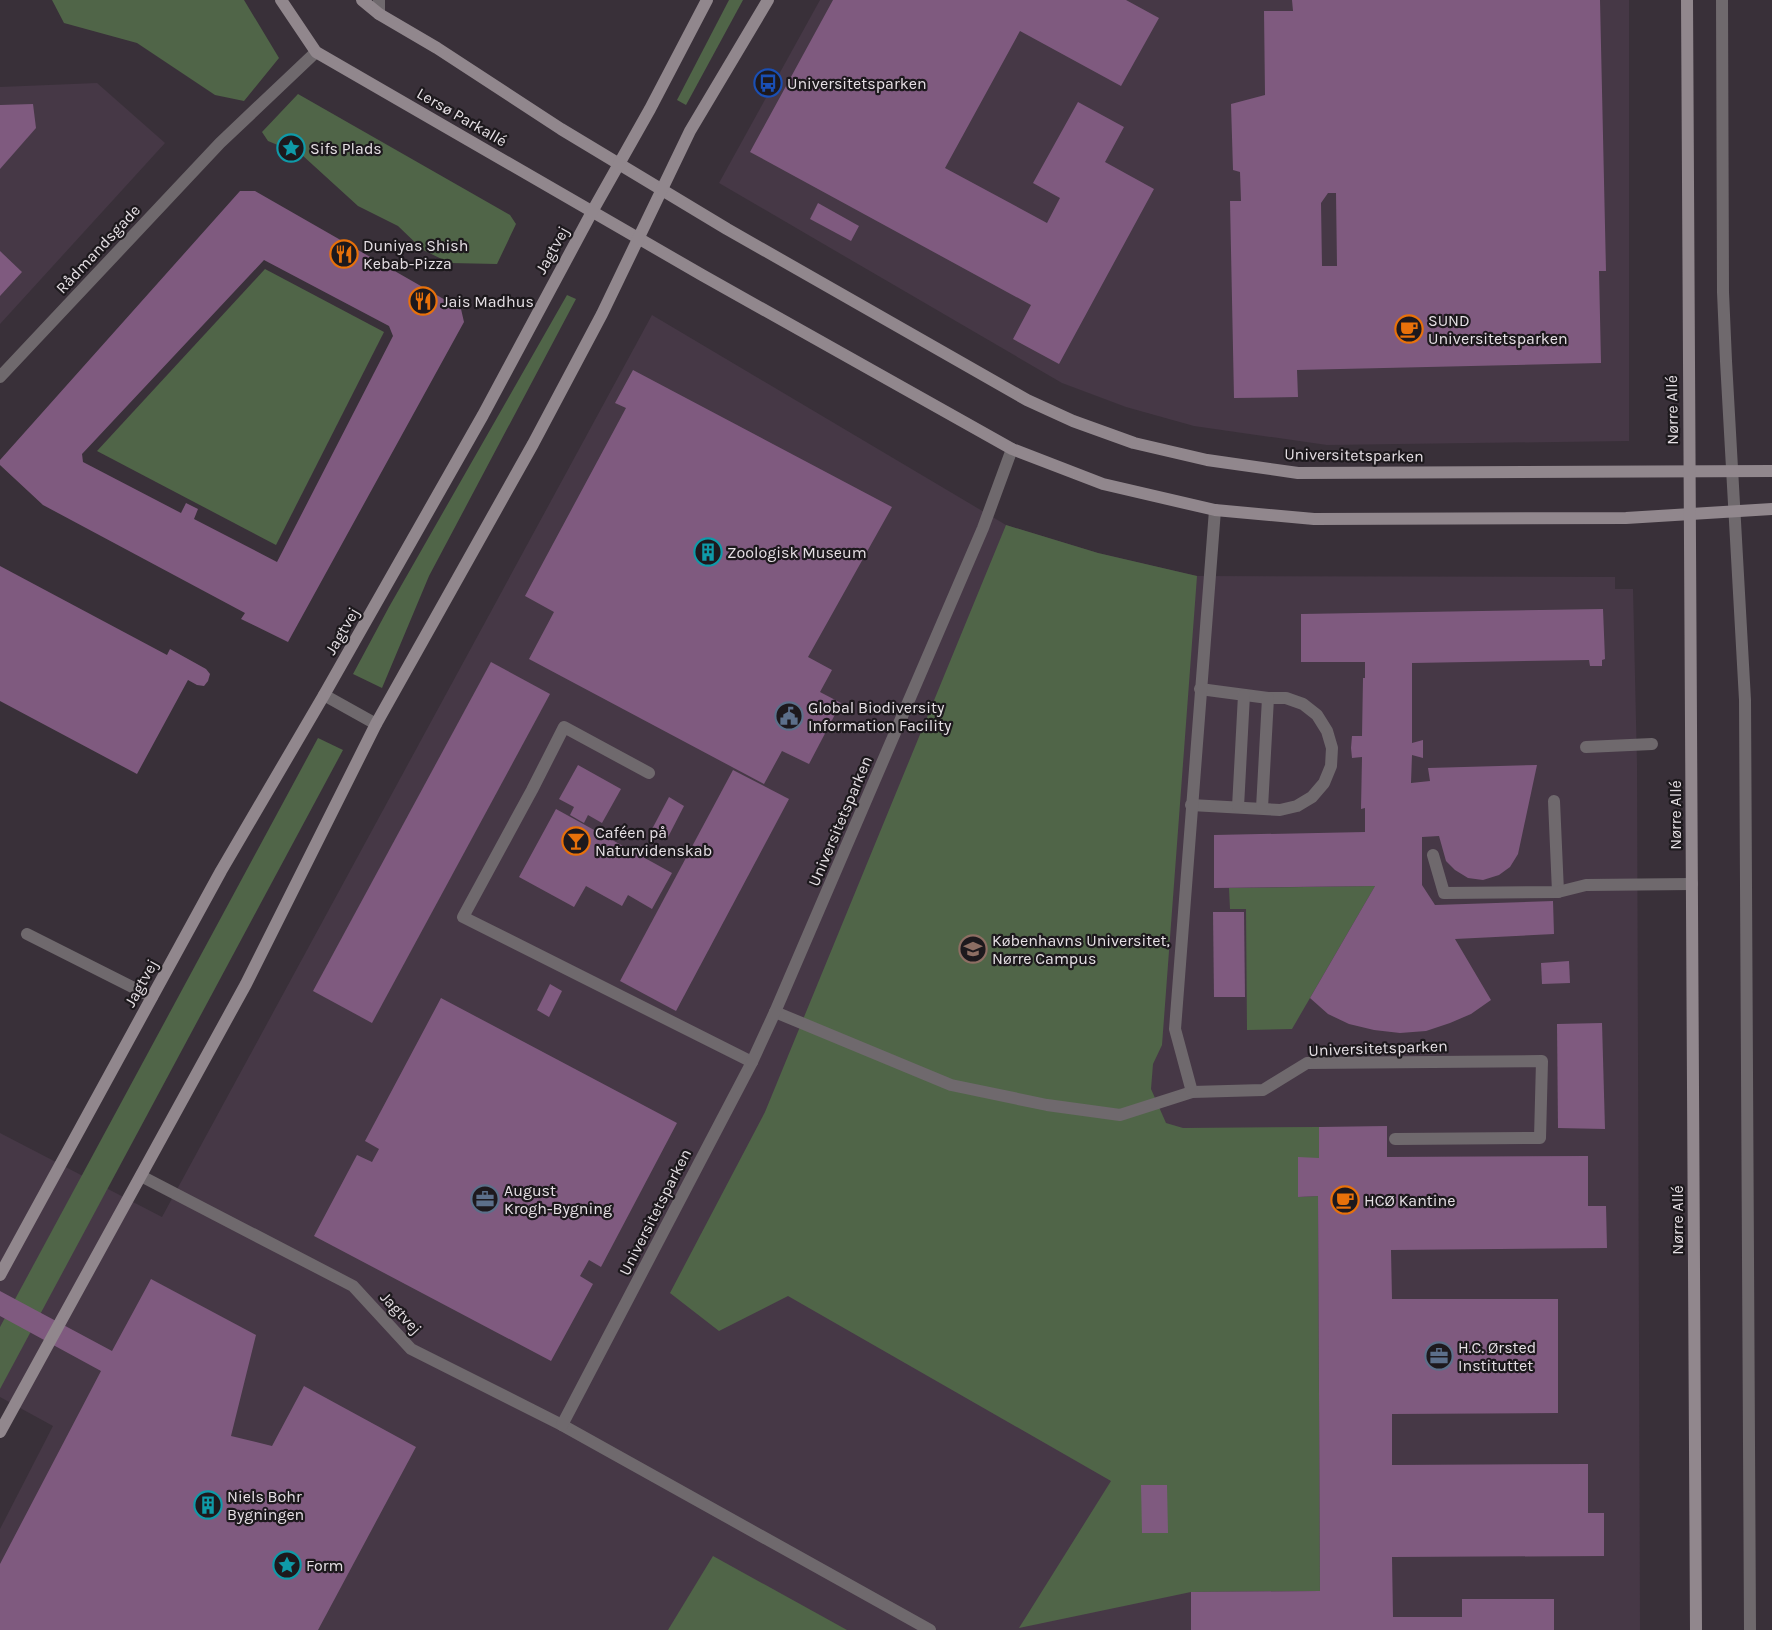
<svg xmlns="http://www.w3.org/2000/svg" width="1772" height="1630" viewBox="0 0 1772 1630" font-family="Karla,sans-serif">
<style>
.built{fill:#463846}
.green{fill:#506548}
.building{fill:#7f5a7f;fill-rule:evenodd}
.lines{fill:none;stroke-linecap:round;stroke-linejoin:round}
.lane{stroke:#6f696d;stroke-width:12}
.street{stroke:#6f696d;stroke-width:12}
.secondary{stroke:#91878d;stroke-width:12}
.labels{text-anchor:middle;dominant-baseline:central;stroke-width:4.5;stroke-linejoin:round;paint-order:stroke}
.poi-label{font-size:16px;fill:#e6e0e5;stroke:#1d191d;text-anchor:start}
.street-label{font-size:16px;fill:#e6e0e5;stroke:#1d191d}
</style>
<rect width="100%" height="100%" fill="#393039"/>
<g class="built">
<polygon points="820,0 1629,0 1629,441 1327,445 1194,426 1126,407 1062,383 719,183"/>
<polygon points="97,83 165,143 0,324 0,87"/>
<polygon points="652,315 1006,525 1098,553 1197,576 1615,577 1615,589 1633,589 1637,764 1640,1630 0,1630 0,1529 53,1426 0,1397 0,1133 162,1217"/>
</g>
<g class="green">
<polygon points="52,0 244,0 279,58 244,101 215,95 137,43 64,23"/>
<polygon points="729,0 743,0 686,105 677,100"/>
<polygon points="298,94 510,215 516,224 497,264 450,263 423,250 398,226 358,206 302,155 268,141 262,132"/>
<polygon points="265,269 384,332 276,545 97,451"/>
<polygon points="567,295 576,299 429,576 382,688 353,674 389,607"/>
<polygon points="1006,525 1098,553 1197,576 1162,1045 1153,1064 1151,1089 1166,1123 1183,1128 1319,1127 1319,1158 1298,1158 1299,1197 1318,1196 1320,1591 1191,1592 1019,1628 1111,1481 788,1296 719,1331 670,1293 765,1112"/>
<polygon points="318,738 343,750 0,1389 0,1327"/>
<polygon points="1375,886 1292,1029 1247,1030 1246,909 1230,909 1229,888"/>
<polygon points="713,1556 847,1630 668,1630"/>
</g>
<g class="building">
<polygon points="833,0 1126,0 1159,18 1121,86 1020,31 945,168 1047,223 1060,198 1033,183 1078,102 1124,127 1105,162 1154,189 1059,364 1013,339 1031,305 750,152"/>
<path d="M 1292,0 L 1600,0 L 1606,271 L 1599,271 L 1601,363 L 1297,370 L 1298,397 L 1234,398 L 1230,201 L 1241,201 L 1240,172 L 1233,170 L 1231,104 L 1265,95 L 1264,11 L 1293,11 ZM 1328,193 L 1336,193 L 1337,266 L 1322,266 L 1321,203 Z"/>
<polygon points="33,104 36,128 0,169 0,105"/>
<path d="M 240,191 L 255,191 L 461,309 L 464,322 L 288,642 L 241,619 L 245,613 L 43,505 L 0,465 L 0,460 ZM 264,260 L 389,326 L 393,336 L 277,562 L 194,519 L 198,509 L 186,503 L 181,513 L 83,462 L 82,454 Z"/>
<polygon points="818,203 859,226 851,241 810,219"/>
<polygon points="0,251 22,272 0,296"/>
<polygon points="633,370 892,507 808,657 832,670 820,692 841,703 809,764 782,751 764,784 529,659 554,612 525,596 626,408 615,403"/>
<polygon points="0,566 167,655 170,649 206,669 210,674 208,681 204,686 197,685 188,680 137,774 0,701"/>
<polygon points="1603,609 1605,659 1602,660 1602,666 1590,666 1589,660 1412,663 1412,743 1423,740 1423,758 1412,755 1411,783 1430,781 1428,768 1537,765 1518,854 1510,867 1499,875 1483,880 1468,878 1455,870 1446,861 1439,836 1422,837 1422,885 1435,905 1553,901 1554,934 1455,939 1491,1000 1471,1014 1450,1023 1426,1031 1400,1033 1374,1030 1349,1024 1328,1014 1310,998 1375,886 1214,888 1214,835 1365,832 1365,808 1361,809 1362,757 1352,758 1351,748 1352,736 1362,736 1363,678 1365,678 1365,662 1301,662 1301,614"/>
<polygon points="491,662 550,694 372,1023 313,991"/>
<polygon points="578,765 621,789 602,823 588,815 584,823 570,815 574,807 559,799"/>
<polygon points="733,770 789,799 676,1011 620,981"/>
<polygon points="669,797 684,806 667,839 651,831"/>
<polygon points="556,809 672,873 652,909 628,895 622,906 586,886 574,907 519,877"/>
<polygon points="1213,912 1244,912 1245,997 1214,997"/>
<polygon points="1569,961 1570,983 1542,984 1541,963"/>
<polygon points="550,984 562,991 549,1017 537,1010"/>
<polygon points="441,998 677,1123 601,1267 589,1260 580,1276 593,1284 551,1361 314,1236 357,1155 372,1162 379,1149 365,1141"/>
<polygon points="1602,1023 1605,1129 1558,1128 1557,1024"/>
<polygon points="1387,1126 1387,1157 1588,1156 1588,1206 1606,1206 1607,1248 1391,1250 1392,1299 1558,1299 1558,1413 1392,1414 1392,1465 1588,1464 1588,1513 1604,1513 1604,1556 1392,1557 1393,1617 1462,1617 1462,1599 1554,1599 1554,1630 1191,1630 1191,1592 1320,1591 1318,1196 1298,1197 1298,1157 1319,1158 1319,1127"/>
<polygon points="151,1279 256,1335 231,1436 272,1446 304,1386 416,1447 318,1630 0,1630 0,1564 101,1371 0,1316 0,1291 112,1351"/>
<polygon points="1141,1485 1167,1485 1168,1533 1142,1533"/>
</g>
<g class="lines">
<g class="lane">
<polyline points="1722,0 1723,292 1726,361 1745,700 1750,1630"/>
<polyline points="324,695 376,724"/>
<polyline points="1586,747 1652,744"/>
<polyline points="649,773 564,727 532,790 463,917 752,1062"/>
<polyline points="1554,801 1558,892"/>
<polyline points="1191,805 1280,810 1297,806 1312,797 1324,783 1331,766 1332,748 1327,731 1317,715 1303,704 1286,698 1268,698 1200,689"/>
<polyline points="1238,807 1244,695"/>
<polyline points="1262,808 1268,698"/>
<polyline points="1433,855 1444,893 1558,892 1586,885 1692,884"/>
<polyline points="27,934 152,997"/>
<polyline points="775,1012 951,1085 1047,1105 1120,1115 1192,1092 1263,1090 1307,1063 1542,1061 1540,1138 1395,1139"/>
<polyline points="1192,1092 1175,1029 1215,510"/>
<polyline points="141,1176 353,1286 411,1349 562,1425 930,1630"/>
<polyline points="562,1425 752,1062 775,1012 983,528 1012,449"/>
</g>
<g class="street">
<polyline points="379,0 379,14"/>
<polyline points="0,377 220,143 316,52"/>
</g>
<g class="secondary">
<polyline points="281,0 316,52 702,275 1012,449 1103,484 1215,510 1314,519 1626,518 1772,509"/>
<polyline points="362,0 379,14 437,48 561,129 727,229 1027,400 1073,421 1134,443 1207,460 1298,473 1772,471"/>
<polyline points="1687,0 1696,1630"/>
<polyline points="0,1275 221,871 324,695 483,415 593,210 650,109 707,0"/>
<polyline points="0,1432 246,984 376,724 533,444 602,314 690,131 768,0"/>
</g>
</g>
<defs>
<g id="bus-ring" transform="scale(1.4375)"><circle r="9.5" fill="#1d191d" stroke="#1a4fb4" stroke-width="1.5"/><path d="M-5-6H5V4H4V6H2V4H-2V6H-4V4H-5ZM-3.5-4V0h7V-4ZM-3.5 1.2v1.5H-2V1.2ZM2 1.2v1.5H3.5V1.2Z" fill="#1a4fb4"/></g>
<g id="sight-ring" transform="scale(1.4375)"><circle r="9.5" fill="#1d191d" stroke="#0f9aa8" stroke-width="1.5"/><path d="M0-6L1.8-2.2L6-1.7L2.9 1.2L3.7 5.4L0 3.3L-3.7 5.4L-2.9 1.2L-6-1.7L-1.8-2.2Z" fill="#0f9aa8"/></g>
<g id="restaurant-ring" transform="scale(1.4375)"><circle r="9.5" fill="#1d191d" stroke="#e8710a" stroke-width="1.5"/><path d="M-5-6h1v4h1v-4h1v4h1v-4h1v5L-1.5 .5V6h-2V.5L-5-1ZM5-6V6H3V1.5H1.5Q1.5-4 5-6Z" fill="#e8710a"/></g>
<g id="cafe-ring" transform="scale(1.4375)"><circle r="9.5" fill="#1d191d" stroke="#e8710a" stroke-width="1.5"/><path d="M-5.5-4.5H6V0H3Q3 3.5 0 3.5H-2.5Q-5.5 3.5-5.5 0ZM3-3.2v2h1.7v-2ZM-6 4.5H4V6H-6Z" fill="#e8710a"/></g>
<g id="building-ring" transform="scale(1.4375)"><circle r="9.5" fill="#1d191d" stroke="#0f9aa8" stroke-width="1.5"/><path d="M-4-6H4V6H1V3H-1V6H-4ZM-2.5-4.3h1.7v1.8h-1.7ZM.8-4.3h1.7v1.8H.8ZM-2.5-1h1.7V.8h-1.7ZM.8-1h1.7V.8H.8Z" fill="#0f9aa8"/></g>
<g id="civic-ring" transform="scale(1.4375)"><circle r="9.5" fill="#1d191d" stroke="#5c6f8a" stroke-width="1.5"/><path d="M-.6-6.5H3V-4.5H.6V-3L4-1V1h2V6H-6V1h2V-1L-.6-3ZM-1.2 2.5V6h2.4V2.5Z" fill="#5c6f8a"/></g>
<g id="bar-ring" transform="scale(1.4375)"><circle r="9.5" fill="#1d191d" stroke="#e8710a" stroke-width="1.5"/><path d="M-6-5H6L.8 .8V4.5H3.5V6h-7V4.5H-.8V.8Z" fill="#e8710a"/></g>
<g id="university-ring" transform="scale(1.4375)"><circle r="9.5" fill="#1d191d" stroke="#8d6e63" stroke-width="1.5"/><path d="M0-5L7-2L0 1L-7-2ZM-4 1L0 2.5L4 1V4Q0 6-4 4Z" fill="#8d6e63"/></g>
<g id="office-ring" transform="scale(1.4375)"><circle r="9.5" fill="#1d191d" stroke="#5c6f8a" stroke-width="1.5"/><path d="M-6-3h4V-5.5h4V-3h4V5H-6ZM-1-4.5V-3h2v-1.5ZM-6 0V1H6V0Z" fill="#5c6f8a"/></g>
</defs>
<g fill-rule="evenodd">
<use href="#bus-ring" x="768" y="83"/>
<use href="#sight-ring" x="291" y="148"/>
<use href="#restaurant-ring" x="344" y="254"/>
<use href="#restaurant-ring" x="423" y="301"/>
<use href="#cafe-ring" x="1409" y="329"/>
<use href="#building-ring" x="708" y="552"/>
<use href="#civic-ring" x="789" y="716"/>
<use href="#bar-ring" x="576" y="841"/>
<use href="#university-ring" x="973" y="949"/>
<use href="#office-ring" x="485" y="1199"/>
<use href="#cafe-ring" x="1345" y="1200"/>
<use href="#office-ring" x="1439" y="1356"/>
<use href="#building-ring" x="208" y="1505"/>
<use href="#sight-ring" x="287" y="1565"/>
</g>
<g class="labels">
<g class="poi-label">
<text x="787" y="83">Universitetsparken</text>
<text x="310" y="148">Sifs Plads</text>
<text x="363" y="245">Duniyas Shish<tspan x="363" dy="18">Kebab-Pizza</tspan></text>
<text x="442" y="301">Jais Madhus</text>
<text x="1428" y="320">SUND<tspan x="1428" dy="18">Universitetsparken</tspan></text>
<text x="727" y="552">Zoologisk Museum</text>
<text x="808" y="707">Global Biodiversity<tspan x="808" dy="18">Information Facility</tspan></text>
<text x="595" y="832">Caféen på<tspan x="595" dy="18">Naturvidenskab</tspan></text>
<text x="992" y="940">Københavns Universitet,<tspan x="992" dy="18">Nørre Campus</tspan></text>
<text x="504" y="1190">August<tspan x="504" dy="18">Krogh-Bygning</tspan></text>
<text x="1364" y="1200">HCØ Kantine</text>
<text x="1458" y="1347">H.C. Ørsted<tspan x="1458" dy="18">Instituttet</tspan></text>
<text x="227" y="1496">Niels Bohr<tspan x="227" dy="18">Bygningen</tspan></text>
<text x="306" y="1565">Form</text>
</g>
<g class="street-label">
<text transform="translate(462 117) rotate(30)">Lersø Parkallé</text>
<text transform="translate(98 249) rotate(-47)">Rådmandsgade</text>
<text transform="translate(552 250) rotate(-61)">Jagtvej</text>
<text transform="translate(1672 410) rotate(-91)">Nørre Allé</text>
<text transform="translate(1354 455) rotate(1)">Universitetsparken</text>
<text transform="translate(342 631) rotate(-60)">Jagtvej</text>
<text transform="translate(1675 815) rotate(-90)">Nørre Allé</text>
<text transform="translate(840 821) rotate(-67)">Universitetsparken</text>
<text transform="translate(141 983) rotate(-61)">Jagtvej</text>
<text transform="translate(1378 1048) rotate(-2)">Universitetsparken</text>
<text transform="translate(655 1212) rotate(-63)">Universitetsparken</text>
<text transform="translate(1677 1220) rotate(-90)">Nørre Allé</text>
<text transform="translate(401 1313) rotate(47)">Jagtvej</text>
</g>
</g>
</svg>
